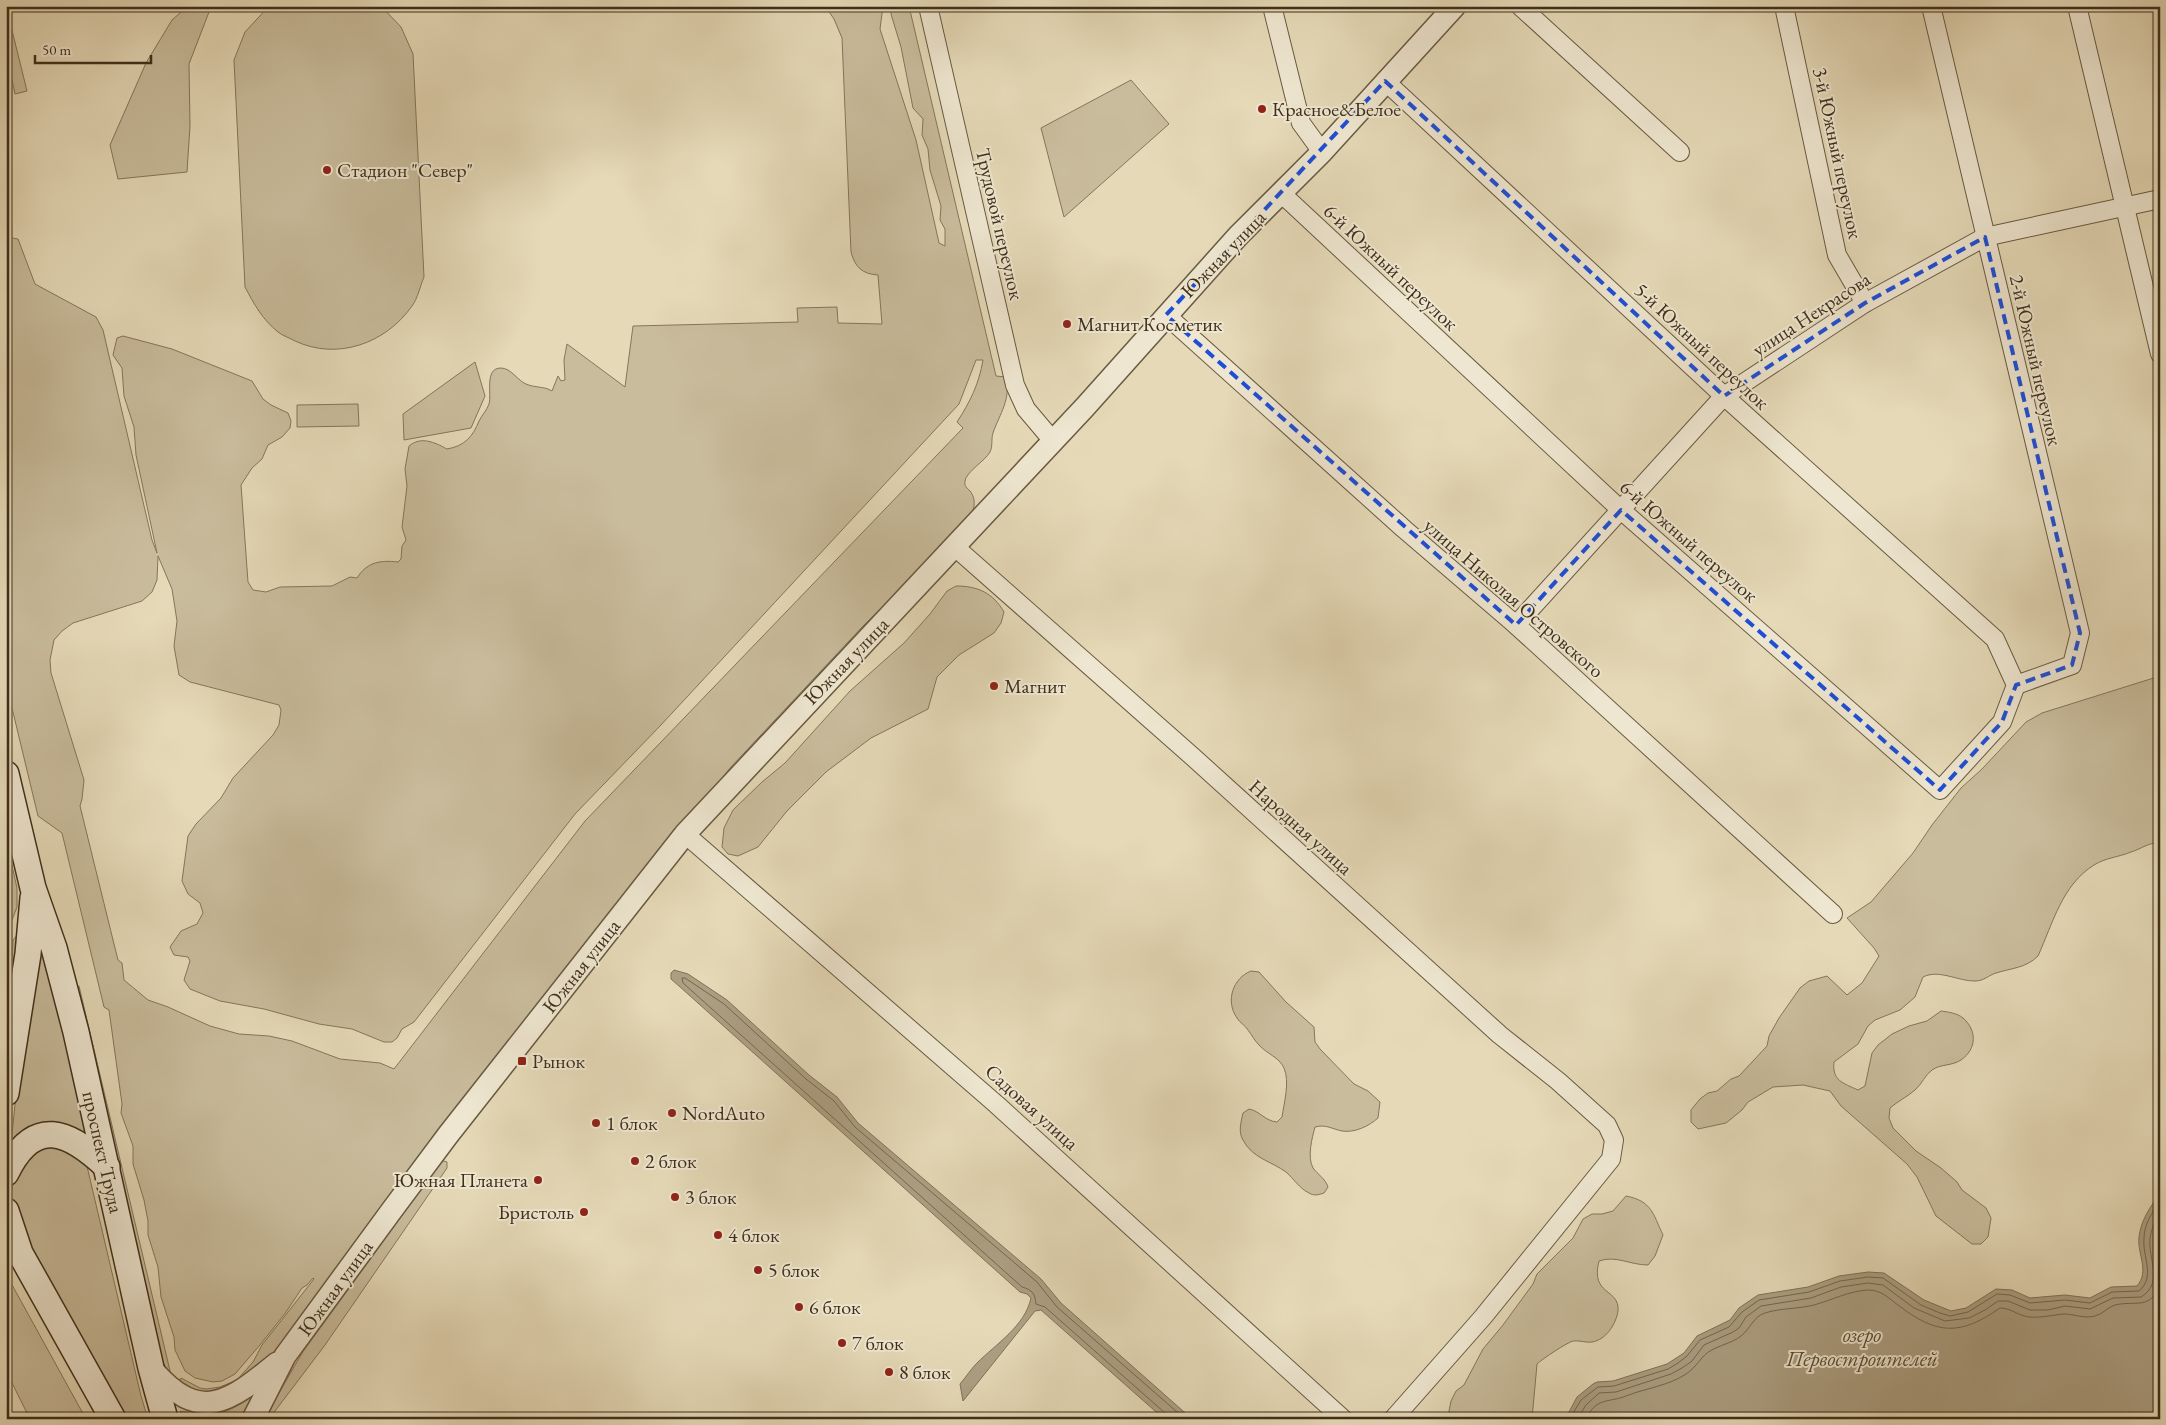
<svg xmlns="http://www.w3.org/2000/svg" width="2166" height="1425" viewBox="0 0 2166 1425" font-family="'EB Garamond',serif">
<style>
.green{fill:#c9bc9c;stroke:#84765b;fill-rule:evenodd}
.water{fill:#ac9f82;stroke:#807258}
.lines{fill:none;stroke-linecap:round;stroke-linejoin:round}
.shore{stroke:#75674e;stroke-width:1}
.minor-casing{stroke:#685a41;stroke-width:20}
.tertiary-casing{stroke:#685a41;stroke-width:24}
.secondary-casing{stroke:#3e2f1a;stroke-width:28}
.minor{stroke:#eee6d0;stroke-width:18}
.tertiary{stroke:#eee6d0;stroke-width:21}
.secondary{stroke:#eee6d0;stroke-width:25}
.marked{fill:none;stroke:#1d4ed8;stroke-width:4;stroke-dasharray:10 6;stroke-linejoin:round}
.poi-dot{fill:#8f2418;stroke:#eee6d0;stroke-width:2}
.labels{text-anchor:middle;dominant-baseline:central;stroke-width:4;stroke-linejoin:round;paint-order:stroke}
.poi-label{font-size:20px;fill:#3e2f1a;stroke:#eee6d0;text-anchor:start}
.street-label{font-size:20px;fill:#3e2f1a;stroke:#eee6d0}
.water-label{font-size:21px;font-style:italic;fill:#5a4b34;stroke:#eee6d0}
</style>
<rect width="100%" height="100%" fill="#e5d9b7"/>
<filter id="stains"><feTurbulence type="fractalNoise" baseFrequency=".004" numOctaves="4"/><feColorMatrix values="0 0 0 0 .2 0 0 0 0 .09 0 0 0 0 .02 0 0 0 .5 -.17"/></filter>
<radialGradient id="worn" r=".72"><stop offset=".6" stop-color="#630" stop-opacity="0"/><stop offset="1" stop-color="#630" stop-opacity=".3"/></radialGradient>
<g class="green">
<polygon points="6,6 27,91 15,94 6,53"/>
<polygon points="188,6 214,6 209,12 189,64 190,126 187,172 118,179 110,145 146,63 172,20"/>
<path d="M 269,6 L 381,6 L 401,27 L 413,54 L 424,277 C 420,286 418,298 412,306 C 386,343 338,361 295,341 C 290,338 283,336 278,332 C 262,319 254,304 245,287 L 234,60 L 245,32 Z"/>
<path d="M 825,6 L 883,6 L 880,29 L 916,140 L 939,243 L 945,246 L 945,229 L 940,220 L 941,206 L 930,170 L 928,149 L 922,135 L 923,119 L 913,108 L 901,47 L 891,14 L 892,6 L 909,6 L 996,376 L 1006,377 C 1011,400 1000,413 993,433 C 991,439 993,446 990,452 C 985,461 966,472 965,481 C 964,486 967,488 970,491 C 980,504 970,519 962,529 L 864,625 L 730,768 L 280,1345 L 247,1382 L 212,1398 L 176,1386 L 181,1378 L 200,1388 L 206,1389 L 220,1387 L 237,1380 L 253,1362 L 262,1345 L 314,1279 L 313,1278 L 307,1285 L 302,1288 L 286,1312 L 260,1345 L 235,1374 L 222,1381 L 213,1382 L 195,1378 L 185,1371 L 175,1350 L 174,1337 L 161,1297 L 158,1267 L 148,1235 L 148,1221 L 144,1200 L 133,1164 L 133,1146 L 121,1113 L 122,1104 L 109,1010 L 104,1007 L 62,833 L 38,816 L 6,683 L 6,237 L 18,239 L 35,284 L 96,317 L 103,330 L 152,540 L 157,553 L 136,455 L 134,427 L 124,396 L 122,368 L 113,355 L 117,338 L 123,336 L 172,349 L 252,381 L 263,399 L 271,405 L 288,413 L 291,421 L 290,428 L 282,437 L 268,445 L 262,459 L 252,468 L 241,485 L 248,582 L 253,590 L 266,592 L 280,587 L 332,586 L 350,577 L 357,578 C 367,562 380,560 398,562 L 401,559 L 402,546 L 406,540 L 402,527 L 407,486 L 405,469 L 409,446 C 421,436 434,442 447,449 C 465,446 473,436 479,421 C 482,415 487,410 489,404 C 492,394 484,368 501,368 C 511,368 518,381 526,384 C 535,388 544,386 552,391 L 558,376 L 561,381 L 565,380 L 564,360 L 567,344 L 625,387 L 633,326 L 798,322 L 797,308 L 837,307 L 838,323 L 882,324 L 878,275 C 862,274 855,267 851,252 L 842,38 L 834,19 ZM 976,360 L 983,360 C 979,384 970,402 957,422 L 963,428 L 585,821 L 394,1069 L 380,1063 L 340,1059 L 292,1041 L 269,1036 L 239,1034 L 210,1026 L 168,1007 L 148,1000 L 124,980 L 122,963 L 118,960 L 114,944 L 80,806 L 82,799 L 84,780 L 51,673 L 50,660 L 54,640 L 62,631 L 73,623 L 142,601 L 152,592 L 157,580 L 158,556 L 172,589 L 177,621 L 174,646 L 179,675 L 190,682 L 279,705 L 281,710 L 279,725 L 273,735 L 233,778 L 221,798 L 196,824 L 188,836 L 182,881 L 188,894 L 200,903 L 203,913 L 197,924 L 181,931 L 170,947 L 174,955 L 188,957 L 190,961 L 184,980 L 190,989 L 220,1001 L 264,1009 L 319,1024 L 352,1029 L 384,1042 L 392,1042 L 397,1038 L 402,1029 L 414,1022 L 575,814 L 660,726 L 959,404 Z"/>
<polygon points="1131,80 1169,124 1064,217 1041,128"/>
<polygon points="475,362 485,396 471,428 404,440 403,414"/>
<polygon points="358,404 359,426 297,427 297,405"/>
<path d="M 956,586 C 978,586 993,593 1004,612 L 1001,623 L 994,633 L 959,655 L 937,677 L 928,709 L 871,738 L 826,772 L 787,811 L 758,847 L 738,856 L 728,854 L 722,847 L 724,828 L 733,810 L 762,782 L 785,763 L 850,691 L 904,643 L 930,614 L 947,591 Z"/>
<path d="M 2160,676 L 2160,843 C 2149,842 2141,849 2131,852 C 2119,857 2105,858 2094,865 C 2062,885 2053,923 2038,956 C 2026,968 2012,968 1996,973 C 1989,975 1984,981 1975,981 C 1957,981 1939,969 1923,977 L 1915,997 L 1900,1010 L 1875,1020 L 1868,1026 L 1858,1044 L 1834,1062 C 1832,1081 1843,1083 1858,1090 L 1865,1086 L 1872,1053 L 1878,1045 L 1892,1034 L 1909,1026 L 1927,1021 L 1941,1011 C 1948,1012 1957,1013 1963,1018 C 1977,1030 1977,1049 1961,1060 C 1952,1066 1940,1064 1932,1070 C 1925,1075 1922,1084 1915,1090 C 1907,1097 1898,1101 1890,1108 L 1889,1118 L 1893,1128 L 1916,1151 L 1941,1168 L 1957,1182 L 1962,1190 L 1986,1208 L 1991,1218 L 1988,1237 L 1981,1244 L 1972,1244 L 1936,1216 L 1917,1177 L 1907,1164 L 1841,1106 L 1830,1091 L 1803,1085 L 1773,1087 L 1748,1102 L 1742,1110 L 1726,1123 L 1698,1129 L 1691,1122 L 1691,1110 L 1700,1099 L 1708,1093 L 1717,1091 L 1731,1079 L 1739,1076 L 1767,1046 L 1769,1036 L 1779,1018 L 1800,988 L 1809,981 L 1827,976 L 1847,995 L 1862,983 L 1879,956 L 1874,948 L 1847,918 L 1871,902 L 1913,853 L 1932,825 L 1961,788 L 1982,769 L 2026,722 L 2042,713 Z"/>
<polygon points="6,839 17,888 17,907 9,928 6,915"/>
<polygon points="20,932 6,1033 6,998 12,960 13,940"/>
<polygon points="43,944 89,1141 11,1144 19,1066 41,945"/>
<path d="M 1251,971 L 1259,972 L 1286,1002 L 1314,1027 L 1315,1042 L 1320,1049 L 1354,1084 L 1368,1091 L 1380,1102 L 1378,1118 C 1369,1126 1355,1133 1342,1131 C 1332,1129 1326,1124 1315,1127 C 1312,1138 1307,1157 1313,1168 C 1318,1175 1325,1178 1328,1187 L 1324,1193 C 1318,1195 1314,1196 1309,1193 C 1299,1188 1294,1179 1286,1172 C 1271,1161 1252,1158 1243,1140 C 1238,1132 1241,1122 1243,1113 L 1249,1109 C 1260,1111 1265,1121 1277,1122 L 1282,1117 C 1284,1103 1290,1082 1284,1068 C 1279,1057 1267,1054 1259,1045 C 1254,1040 1252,1035 1248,1030 C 1245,1025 1240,1023 1237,1018 C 1225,1001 1233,978 1251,971 Z"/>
<polygon points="75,986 79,986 171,1375 163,1371"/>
<polygon points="42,1146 69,1147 86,1162 141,1396 148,1419 124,1419 24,1239 14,1210 11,1194 16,1169"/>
<polygon points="444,1161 447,1162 447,1168 325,1345 269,1419 264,1419 302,1353 441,1162"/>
<path d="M 1626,1196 C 1652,1201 1653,1214 1663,1235 L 1655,1256 L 1648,1265 C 1630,1265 1616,1255 1599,1261 C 1590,1296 1620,1288 1618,1311 C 1616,1324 1606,1340 1592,1342 C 1586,1343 1579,1340 1573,1341 C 1568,1342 1542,1359 1537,1364 L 1532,1419 L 1451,1419 L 1449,1411 L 1451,1401 L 1456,1391 L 1464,1385 L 1483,1349 L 1503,1325 L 1533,1284 L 1537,1274 L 1573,1238 L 1583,1219 L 1592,1214 L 1602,1214 L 1613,1211 Z"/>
<polygon points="6,1274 86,1419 30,1419 13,1385 6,1362"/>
<path d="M 256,1392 L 246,1419 L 183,1419 L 180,1411 C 186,1411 190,1414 195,1415 C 217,1419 241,1406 256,1392 Z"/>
</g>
<g class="water">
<path d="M 674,970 L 688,974 L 727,1000 L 809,1075 L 837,1097 L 858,1123 L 1041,1279 L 1061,1303 L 1192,1419 L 1164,1419 L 1041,1310 L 1035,1311 L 963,1401 L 960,1384 C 966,1377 971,1369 977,1363 C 996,1344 1025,1326 1031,1298 L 1027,1294 L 1020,1292 L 679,986 L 671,979 L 671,973 Z"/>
<path d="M 2160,1194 L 2160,1419 L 1559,1419 L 1569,1412 L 1577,1397 L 1593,1384 L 1597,1382 L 1613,1381 L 1667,1364 L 1684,1353 L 1697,1336 L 1730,1320 L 1739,1308 L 1758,1295 L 1808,1287 L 1839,1276 L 1868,1272 L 1884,1273 L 1924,1300 L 1951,1311 L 1966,1308 L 1996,1289 L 2012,1290 L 2030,1298 L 2065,1295 L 2090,1298 L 2111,1287 L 2137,1286 C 2150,1271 2137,1254 2139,1237 C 2141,1220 2150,1207 2160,1194 Z"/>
</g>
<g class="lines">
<g class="shore">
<path d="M 1167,1419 L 1165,1413 L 1045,1307 L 1036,1304 C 1035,1294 1033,1290 1022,1287 L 683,983 L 682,978 L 685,978 L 724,1004 L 806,1079 L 834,1101 L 855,1127 L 1037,1282 L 1057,1307 L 1185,1419"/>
<path d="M 1566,1419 L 1572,1415 L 1581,1400 L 1598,1387 L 1614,1386 L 1668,1369 L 1678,1363 L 1687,1356 L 1700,1340 L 1729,1327 L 1742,1312 L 1759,1300 L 1809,1292 L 1840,1281 L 1868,1277 L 1883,1278 L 1921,1305 L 1940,1313 L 1950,1316 L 1968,1312 L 1997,1294 L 2010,1295 L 2030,1303 L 2065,1300 L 2090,1303 L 2112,1292 L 2139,1291 C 2156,1276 2142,1257 2144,1238 C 2144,1225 2152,1212 2160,1202"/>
<path d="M 1577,1419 L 1586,1405 L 1599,1393 L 1616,1392 L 1671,1374 L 1682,1368 L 1692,1361 L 1704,1345 L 1733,1332 L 1739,1328 L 1746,1317 L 1761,1306 L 1811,1298 L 1841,1287 L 1868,1283 L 1883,1285 L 1914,1308 L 1945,1321 L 1969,1318 L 1985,1310 L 1998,1301 L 2008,1301 L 2030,1310 L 2048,1310 L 2065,1306 L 2090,1309 L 2113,1298 L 2141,1297 C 2164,1283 2148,1259 2150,1239 C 2151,1230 2155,1220 2160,1213"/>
<path d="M 1586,1419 C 1596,1397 1608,1403 1626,1396 C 1646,1388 1668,1386 1686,1374 C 1696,1368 1703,1354 1710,1351 C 1720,1345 1732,1343 1741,1336 C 1750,1329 1754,1316 1765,1313 C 1781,1308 1798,1309 1814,1305 C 1832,1300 1849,1291 1868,1290 C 1882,1290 1888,1298 1898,1305 C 1937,1335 1960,1336 2000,1308 C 2011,1308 2019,1316 2029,1317 C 2041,1318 2052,1315 2064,1314 C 2074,1314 2085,1319 2095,1316 C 2103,1314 2108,1307 2115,1305 C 2135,1300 2151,1311 2160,1284"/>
</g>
<g class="minor-casing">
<g id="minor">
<polyline points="928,6 1015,385 1026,409 1053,441"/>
<polyline points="1272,6 1301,123 1322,152"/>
<polyline points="1520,6 1680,152"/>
<polyline points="1784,6 1837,255 1865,303"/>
<polyline points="1931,6 2080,633 2072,665 2016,685"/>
<polyline points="2077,6 2160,354"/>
<polyline points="1282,194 1621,510 1940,790 2002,722 2016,685 1995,639 1724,396 1385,81"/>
<polyline points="1166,315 1404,529 1516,625 1833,914"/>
<polyline points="955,547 1193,757 1500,1035 1558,1081 1607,1125 1614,1140 1611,1159 1483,1317 1393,1419"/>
<polyline points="1516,625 1724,396 1865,303 1985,237 2160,199"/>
<polyline points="685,834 996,1104 1343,1419"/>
</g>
</g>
<g class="tertiary-casing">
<g id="tertiary">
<path d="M 152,1369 C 200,1425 229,1402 277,1363"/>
<polyline points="253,1419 285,1356 392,1210 448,1135 685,834 1085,407 1238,236 1322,152 1455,6"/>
</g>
</g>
<g class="secondary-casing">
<g id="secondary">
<polyline points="6,774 33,888 54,948 76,1032 151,1368 165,1419"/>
<polyline points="6,1093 28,954 33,898"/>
<path d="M 6,1173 C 34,1115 69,1131 107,1167"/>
<polyline points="6,1211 20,1253 113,1419"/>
</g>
</g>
<use href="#minor" class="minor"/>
<use href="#tertiary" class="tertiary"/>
<use href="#secondary" class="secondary"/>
</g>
<path class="marked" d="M 1385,81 L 1724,396 L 1865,303 L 1985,237 L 2080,633 L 2072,665 L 2016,685 L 2002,722 L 1940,790 L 1621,510 L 1516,625 L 1166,315 Z"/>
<g class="poi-dot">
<circle cx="1262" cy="109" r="5"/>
<circle cx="327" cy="170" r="5"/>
<circle cx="1067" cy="324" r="5"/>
<circle cx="994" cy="686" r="5"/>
<rect x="517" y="1056" width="10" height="10" rx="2.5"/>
<circle cx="672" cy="1113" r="5"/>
<circle cx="596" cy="1123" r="5"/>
<circle cx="635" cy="1161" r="5"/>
<circle cx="538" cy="1180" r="5"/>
<circle cx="675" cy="1197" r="5"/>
<circle cx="584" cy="1212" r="5"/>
<circle cx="718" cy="1235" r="5"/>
<circle cx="758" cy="1270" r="5"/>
<circle cx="799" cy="1307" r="5"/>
<circle cx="842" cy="1343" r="5"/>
<circle cx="889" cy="1372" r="5"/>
</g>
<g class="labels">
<g class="poi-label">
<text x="1272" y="109">Красное&amp;Белое</text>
<text x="337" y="170">Стадион "Север"</text>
<text x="1077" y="324">Магнит Косметик</text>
<text x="1004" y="686">Магнит</text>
<text x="532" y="1061">Рынок</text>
<text x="682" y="1113">NordAuto</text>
<text x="606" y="1123">1 блок</text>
<text x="645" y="1161">2 блок</text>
<text x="528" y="1180" text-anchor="end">Южная Планета</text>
<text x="685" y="1197">3 блок</text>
<text x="574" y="1212" text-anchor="end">Бристоль</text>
<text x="728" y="1235">4 блок</text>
<text x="768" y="1270">5 блок</text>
<text x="809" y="1307">6 блок</text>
<text x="852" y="1343">7 блок</text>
<text x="899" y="1372">8 блок</text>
</g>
<g class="street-label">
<text transform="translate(1838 153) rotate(78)">3-й Южный переулок</text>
<text transform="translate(1000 224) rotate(77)">Трудовой переулок</text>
<text transform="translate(1223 254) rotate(-46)">Южная улица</text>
<text transform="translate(1391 267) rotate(43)">6-й Южный переулок</text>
<text transform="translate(1811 314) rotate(-33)">улица Некрасова</text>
<text transform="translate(1702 346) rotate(43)">5-й Южный переулок</text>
<text transform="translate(2036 360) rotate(77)">2-й Южный переулок</text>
<text transform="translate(1689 541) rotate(41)">6-й Южный переулок</text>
<text transform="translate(1514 598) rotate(41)">улица Николая Островского</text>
<text transform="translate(846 661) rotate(-46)">Южная улица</text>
<text transform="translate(1301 827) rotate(42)">Народная улица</text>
<text transform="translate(581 966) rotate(-52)">Южная улица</text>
<text transform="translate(1032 1107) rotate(42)">Садовая улица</text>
<text transform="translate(103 1152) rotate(77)">проспект Труда</text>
<text transform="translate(335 1288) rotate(-54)">Южная улица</text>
</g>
<g class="water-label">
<text x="1862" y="1334">озеро<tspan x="1862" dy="24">Первостроителей</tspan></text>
</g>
</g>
<rect width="2166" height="1425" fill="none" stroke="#e5d9b7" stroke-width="25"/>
<rect x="8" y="8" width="2151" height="1410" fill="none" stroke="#3e2f1a" stroke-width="2.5"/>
<rect x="12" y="12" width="2141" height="1400" fill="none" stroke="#3e2f1a"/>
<path d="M35 55v8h116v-8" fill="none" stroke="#3e2f1a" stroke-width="2.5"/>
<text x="42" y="55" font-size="15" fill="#3e2f1a" stroke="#eee6d0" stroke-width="4" paint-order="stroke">50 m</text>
<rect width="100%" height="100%" filter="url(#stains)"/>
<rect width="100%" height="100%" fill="url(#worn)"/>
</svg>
